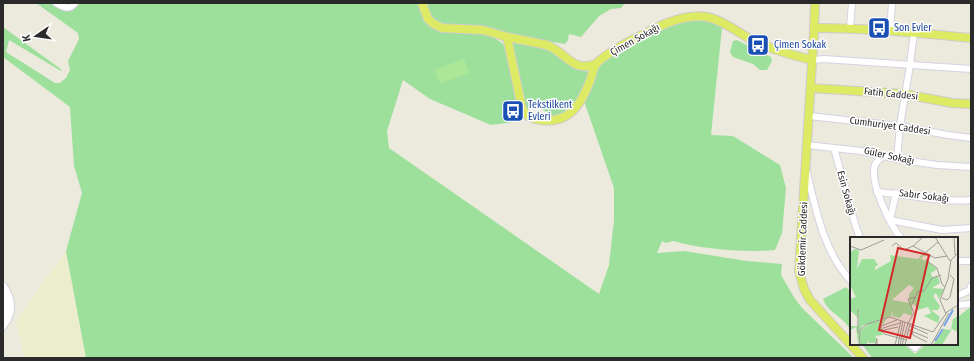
<svg xmlns="http://www.w3.org/2000/svg" width="974" height="361" viewBox="0 0 974 361" font-family="'Fira Sans Condensed',sans-serif">
<style>
.education{fill:#ecedcd}
.green{fill:#9de09c}
.pitch{fill:#ace798}
.lines{fill:none;stroke-linecap:round;stroke-linejoin:round}
.minor-casing{stroke:#d5d2e2;stroke-width:8}
.major-casing{stroke:#ccc;stroke-width:10}
.minor{stroke:#fff;stroke-width:6}
.major{stroke:#ddea64;stroke-width:8}
.labels{text-anchor:middle;dominant-baseline:central;stroke-width:3;stroke-linejoin:round;paint-order:stroke}
.transit-label{font-size:10px;fill:#164399;stroke:#fff;text-anchor:start}
.street-label{font-size:10px;fill:#2a2a2a;stroke:#fff}
.inset-river{fill:none;stroke:#75a4e9;stroke-width:2}
.inset-road{fill:none;stroke:#9e9d95;stroke-width:1}
.view{fill:#d62828;fill-opacity:0.15;stroke:#d62828;stroke-width:2}
.inset-edge{fill:none;stroke:#2a2a2a;stroke-width:2}
</style>
<rect width="100%" height="100%" fill="#eceadd"/>
<polygon class="education" points="66,251 86,358 24,358 16,320"/>
<g class="green">
<path d="M 36,3 L 72,3 L 78,5 L 79,3 L 419,3 L 420,12 L 428,23 L 444,32 L 484,34 L 493,37 L 502,43 L 506,50 L 518,112 L 517,117 L 513,122 L 491,125 L 430,99 L 403,80 L 387,131 L 389,148 L 599,294 L 609,265 L 614,220 L 614,188 L 584,101 C 589,89 593,74 601,64 C 609,55 621,50 632,44 C 655,31 683,15 711,22 C 715,23 719,26 722,28 L 711,135 L 733,136 L 780,165 L 786,188 L 782,233 L 775,250 C 744,253 703,249 673,241 L 666,243 L 662,241 L 657,253 L 684,251 L 747,261 L 782,264 L 781,275 L 795,299 L 803,309 L 854,358 L 86,358 L 66,251 L 82,193 L 74,166 L 70,107 L 3,57 L 3,27 L 62,70 L 61,71 L 9,40 L 6,52 L 55,83 L 60,83 L 66,78 L 70,70 L 68,61 L 79,39 L 78,33 Z"/>
<path d="M 425,3 L 625,3 L 621,8 L 611,9 L 599,16 L 581,37 L 569,34 L 568,40 L 565,44 L 439,23 C 431,17 428,12 425,3 Z"/>
<polygon points="737,40 764,54 771,57 772,61 767,70 760,70 753,64 733,57 730,52 733,41"/>
<path d="M 514,43 L 547,49 L 563,60 L 570,66 L 588,72 C 586,88 573,117 553,115 C 550,115 548,112 545,111 C 541,108 532,107 527,108 L 524,105 L 512,45 Z"/>
<path d="M 846,287 L 851,292 L 851,330 C 848,326 844,321 840,318 C 832,311 827,309 823,299 Z"/>
<polygon points="969,308 971,308 971,358 872,358 862,344 904,344 915,354 926,344 957,344 957,318"/>
</g>
<polygon class="pitch" points="464,59 469,73 440,84 435,70"/>
<g class="lines">
<g class="minor-casing">
<g id="minor">
<path d="M 56,3 C 63,7 69,11 75,3"/>
<polyline points="850,28 852,3"/>
<polyline points="890,32 892,3"/>
<polyline points="812,60 824,59 971,69"/>
<polyline points="809,116 900,126 948,135 971,138"/>
<polyline points="807,145 861,151 897,159 937,165 971,167"/>
<polyline points="834,148 855,224 860,238"/>
<path d="M 884,156 C 881,158 876,162 875,165 C 869,182 890,225 901,238"/>
<polyline points="897,159 900,126 910,65 914,32"/>
<path d="M 807,173 C 816,211 824,252 851,281"/>
<path d="M 877,192 C 908,194 940,203 971,200"/>
<polyline points="896,193 890,220 942,230 971,228"/>
<polyline points="957,261 971,261"/>
<path d="M 3,285 C 14,300 14,313 3,327"/>
<path d="M 3,294 C 7,302 7,308 3,317"/>
<polyline points="957,296 970,290 971,286"/>
<polyline points="957,305 971,304"/>
<polyline points="911,344 915,348 919,344"/>
</g>
</g>
<g class="major-casing">
<g id="major">
<path d="M 422,3 L 428,19 L 434,24 L 442,28 L 483,30 L 507,37 L 547,45 C 567,53 572,73 596,64"/>
<polyline points="815,3 814,31 799,271 804,289 810,300 863,358"/>
<path d="M 814,28 C 867,28 919,33 971,38"/>
<path d="M 507,37 L 522,108 C 525,116 533,119 541,120 C 570,124 581,104 590,81 C 592,76 593,68 596,64 C 603,55 637,37 648,32 C 667,22 693,11 714,19 C 728,24 739,33 752,40 C 771,49 791,55 812,60"/>
<polyline points="811,88 904,94 952,103 971,104"/>
</g>
</g>
<use href="#minor" class="minor"/>
<use href="#major" class="major"/>
</g>
<defs>
<g id="bus-square" transform="scale(1.15)"><rect x="-9" y="-9" width="18" height="18" rx="4" fill="#1a4fb4" stroke="#fff"/><path d="M-5-6H5V4H4V6H2V4H-2V6H-4V4H-5ZM-3.5-4V0h7V-4ZM-3.5 1.2v1.5H-2V1.2ZM2 1.2v1.5H3.5V1.2Z" fill="#fff"/></g>
</defs>
<g fill-rule="evenodd">
<use href="#bus-square" x="879" y="28"/>
<use href="#bus-square" x="758" y="45"/>
<use href="#bus-square" x="513" y="111"/>
</g>
<g class="labels">
<g class="transit-label">
<text x="894" y="28">Son Evler</text>
<text x="774" y="45">Çimen Sokak</text>
<text x="528" y="105">Tekstilkent<tspan x="528" dy="12">Evleri</tspan></text>
</g>
<g class="street-label">
<text transform="translate(635 40) rotate(-29)">Çimen Sokağı</text>
<text transform="translate(891 94) rotate(6)">Fatih Caddesi</text>
<text transform="translate(890 126) rotate(8)">Cumhuriyet Caddesi</text>
<text transform="translate(889 156) rotate(12)">Güler Sokağı</text>
<text transform="translate(846 193) rotate(75)">Esin Sokağı</text>
<text transform="translate(924 196) rotate(7)">Sabır Sokağı</text>
<text transform="translate(803 239) rotate(-88)">Gökdemir Caddesi</text>
</g>
</g>
<g transform="translate(850 237)">
<rect width="108" height="108" fill="#eceadd"/>
<path d="M 5,12 L 9,13 L 7,32 L 12,22 L 24,22 L 28,28 L 25,30 L 25,33 L 41,24 L 40,18 L 68,22 L 73,16 L 76,18 L 71,21 L 74,24 L 79,20 L 77,24 L 87,32 L 81,36 L 82,40 L 88,40 L 90,46 L 82,51 L 94,52 L 89,62 L 86,56 L 83,59 L 90,69 L 88,73 L 81,73 L 90,80 L 88,86 L 74,79 L 81,76 L 78,70 L 68,73 L 64,67 L 62,68 L 62,79 L 54,76 L 50,81 L 42,79 L 44,71 L 41,79 L 12,89 L 8,106 L 6,90 L 0,93 L 0,89 L 8,89 L 8,97 L 9,71 L 8,81 L 0,73 L 0,62 L 6,60 L 0,48 L 0,15 ZM 59,48 L 64,51 L 59,57 L 59,66 L 42,63 ZM 108,79 L 108,95 L 102,92 L 92,108 L 83,108 L 94,92 L 101,93 L 103,82 ZM 37,82 L 31,89 L 33,98 L 25,99 L 27,101 L 25,106 L 19,106 L 18,103 L 17,108 L 9,108 L 10,94 L 20,86 Z" fill="#9de09c" fill-rule="evenodd"/>
<path class="inset-river" d="M 94,89 L 103,73M 85,104 L 93,92"/>
<path class="inset-road" d="M 85,0 L 100,24M 104,0 L 105,18M 0,9 L 11,13 L 34,3M 42,9 L 46,6 L 54,13 L 63,9 L 73,0M 63,9 L 85,21 L 97,19M 75,16 L 88,5M 81,18 L 77,24 L 87,31 L 92,47 L 95,50M 92,61 L 97,63 L 100,60 L 104,42 L 100,38M 62,67 L 68,54 L 74,54 L 82,41 L 91,38M 96,77 L 90,63 L 98,42 L 101,23 L 108,16M 47,83 L 31,89 L 34,97 L 56,103M 58,86 L 64,76 L 58,62 L 66,60M 60,89 L 78,97M 33,91 L 50,86M 34,93 L 48,90M 59,93 L 78,101M 62,94 L 63,98 L 77,105M 8,96 L 8,72M 9,108 L 10,93 L 17,87 L 40,80 L 83,95 L 97,75 L 108,68M 25,108 L 27,102 L 27,108M 45,108 L 51,84M 48,108 L 53,84M 50,108 L 55,85M 52,108 L 58,86M 55,108 L 60,86M 81,108 L 99,76"/>
<path class="view" d="M 48,11 L 79,18 L 60,101 L 29,93 Z"/>
<rect width="108" height="108" class="inset-edge"/>
</g>
<rect width="974" height="361" fill="none" stroke="#2a2a2a" stroke-width="8"/>
<g transform="translate(36 36) rotate(257)" stroke="#ffffff" stroke-width="3" paint-order="stroke">
<path d="M0-3L7 15L0 10L-7 15Z" fill="#2a2a2a"/>
<text y="-6" font-size="11" font-weight="bold" text-anchor="middle" fill="#2a2a2a">K</text>
</g>
</svg>
